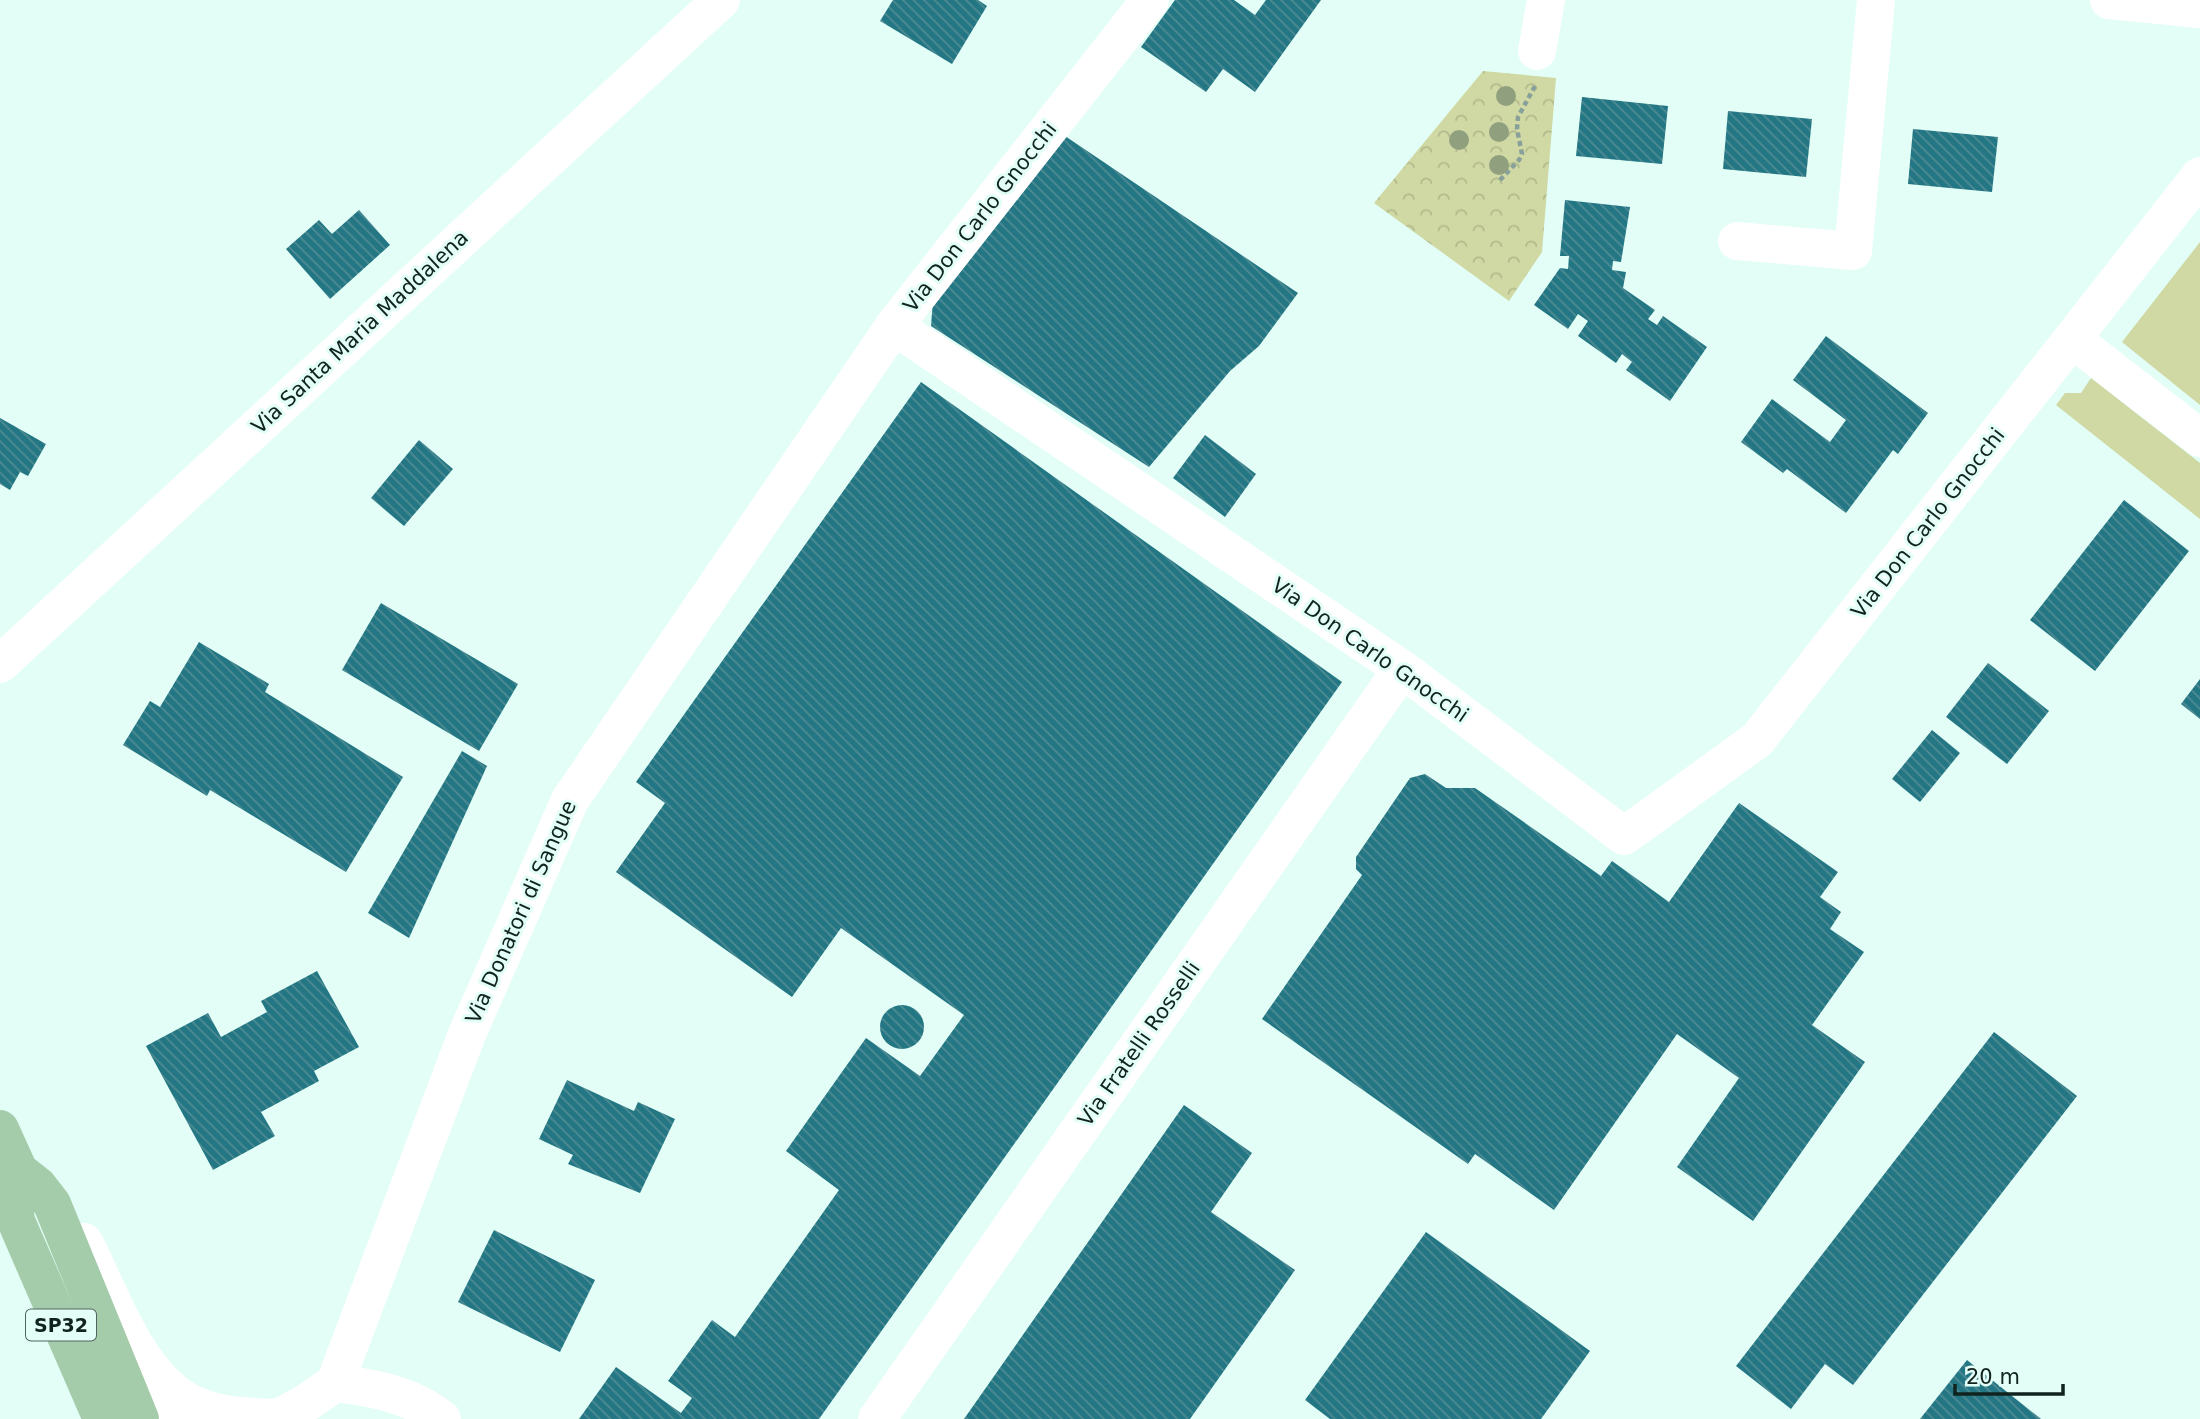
<svg xmlns="http://www.w3.org/2000/svg" width="2200" height="1419" viewBox="0 0 2200 1419" font-family="'DejaVu Sans',sans-serif">
<style>
.grass{fill:#d0d9a3}
.park{fill:url(#park-crowns)}
.building{fill:url(#building-back-hatch)}
.lines{fill:none;stroke-linecap:round;stroke-linejoin:round}
.path{stroke:#88a09a;stroke-width:4.5;stroke-dasharray:5 3.5;stroke-linecap:butt}
.minor{stroke:#fff;stroke-width:38}
.major{stroke:#a5ccaa;stroke-width:38}
.tree{fill:#90a07f}
.labels{text-anchor:middle;dominant-baseline:central;stroke-width:6;stroke-linejoin:round;paint-order:stroke}
.shield{fill:#e2fef6;stroke:#506560;stroke-width:2}
.shield-label{font-size:19px;font-weight:bold;fill:#11231f}
.street-label{font-size:21px;fill:#11231f;stroke:#e2fef6}
</style>
<defs>
<pattern id="park-crowns" width="20" height="18" patternUnits="userSpaceOnUse" patternTransform="scale(1.75)"><rect width="20" height="18" fill="#d0d9a3"/><path d="M2 6a3 3 0 1 1 6 0M12 15a3 3 0 1 1 6 0" fill="none" stroke="#b2ba8c"/></pattern>
<pattern id="building-back-hatch" width="6" height="6" patternUnits="userSpaceOnUse" patternTransform="scale(1.75)"><rect width="6" height="6" fill="#237683"/><path d="M-1 5l2 2M0 0l6 6M5-1l2 2" fill="none" stroke="#508b94"/></pattern>
</defs>
<rect width="100%" height="100%" fill="#e2fef6"/>
<g class="grass">
<polygon points="2200,242 2200,405 2122,342"/>
<polygon points="2091,378 2200,463 2200,519 2056,405 2065,393 2081,393"/>
</g>
<polygon class="park" points="1483,71 1556,78 1542,252 1509,301 1374,203"/>
<g class="building">
<polygon points="893,0 978,0 987,6 952,64 880,21"/>
<polygon points="1175,0 1234,0 1255,15 1266,0 1321,0 1255,92 1223,69 1206,92 1141,47"/>
<polygon points="1582,97 1668,106 1662,164 1576,156"/>
<polygon points="1728,111 1812,119 1806,177 1723,169"/>
<polygon points="1913,129 1998,137 1992,192 1908,184"/>
<polygon points="1065,136 1298,293 1259,346 1230,371 1149,467 931,326 933,300"/>
<polygon points="1565,200 1630,207 1621,262 1613,261 1612,270 1626,272 1623,288 1655,310 1648,319 1657,325 1663,316 1707,347 1670,401 1626,370 1632,362 1622,354 1616,363 1578,336 1588,321 1578,314 1568,329 1534,305 1560,268 1568,269 1569,256 1560,256"/>
<polygon points="359,210 390,245 330,299 286,249 319,220 332,234"/>
<polygon points="1826,336 1928,413 1898,454 1893,450 1846,513 1787,469 1783,473 1741,442 1772,399 1830,442 1846,420 1793,380"/>
<polygon points="921,382 1342,682 819,1419 579,1419 616,1367 681,1413 692,1398 668,1381 712,1320 735,1337 839,1190 786,1151 866,1038 920,1076 964,1015 841,928 792,997 616,872 665,803 636,782"/>
<polygon points="0,418 46,444 28,476 20,472 10,490 0,484"/>
<polygon points="1205,435 1256,474 1225,517 1173,478"/>
<polygon points="419,440 453,469 404,526 371,498"/>
<polygon points="2124,500 2189,551 2095,671 2030,620"/>
<polygon points="381,603 518,684 479,751 342,670"/>
<polygon points="199,642 269,684 265,692 403,777 346,872 210,790 207,796 123,745 150,701 160,707"/>
<polygon points="1988,663 2049,711 2007,764 1946,717"/>
<polygon points="2200,679 2200,719 2181,704"/>
<polygon points="1932,730 1960,753 1920,802 1892,779"/>
<polygon points="462,751 487,766 409,938 368,913"/>
<polygon points="1425,774 1446,788 1475,788 1601,876 1612,861 1669,902 1739,803 1838,872 1820,897 1841,912 1830,929 1864,952 1812,1025 1865,1062 1753,1221 1677,1167 1739,1078 1677,1034 1554,1210 1475,1154 1468,1164 1262,1019 1362,875 1356,869 1356,857 1410,778"/>
<polygon points="317,971 359,1047 314,1071 319,1081 261,1112 275,1136 213,1170 146,1046 208,1013 221,1037 267,1012 261,1001"/>
<circle cx="902" cy="1027" r="22"/>
<polygon points="1994,1032 2077,1096 1853,1385 1825,1364 1791,1409 1736,1366"/>
<polygon points="567,1080 634,1111 638,1102 675,1119 640,1193 568,1164 573,1155 539,1139"/>
<polygon points="1184,1105 1252,1153 1211,1212 1295,1270 1190,1419 964,1419"/>
<polygon points="494,1230 595,1280 560,1352 458,1302"/>
<polygon points="1426,1232 1590,1351 1541,1419 1330,1419 1305,1400"/>
<polygon points="1967,1360 2041,1419 1920,1419"/>
</g>
<g class="lines">
<polyline class="path" points="1500,180 1519,160 1522,154 1517,129 1518,117 1535,86"/>
<g class="minor">
<polyline points="1150,0 894,326 1402,669 1624,836 1757,740 2200,176"/>
<polyline points="2109,0 2200,9"/>
<polyline points="1537,51 1546,0"/>
<polyline points="1737,241 1853,251 1876,0"/>
<polyline points="2072,339 2200,438"/>
<polyline points="0,664 721,0"/>
<path d="M 84,1242 C 110,1292 135,1370 185,1400 C 214,1417 249,1417 281,1418"/>
<path d="M 335,1383 C 374,1388 410,1394 442,1419"/>
<polyline points="133,1401 163,1419"/>
<polyline points="277,1419 306,1403 335,1383 467,1034 570,800 894,326"/>
<polyline points="877,1419 1402,669"/>
</g>
<g class="major">
<polyline points="0,1129 19,1171 38,1186 52,1204 140,1419"/>
<polyline points="19,1171 13,1196 16,1221 102,1419"/>
</g>
</g>
<g class="tree">
<circle cx="1506" cy="96" r="10"/>
<circle cx="1499" cy="132" r="10"/>
<circle cx="1459" cy="140" r="10"/>
<circle cx="1499" cy="165" r="10"/>
</g>
<g class="labels">
<rect class="shield" x="26" y="1309.5" width="70" height="31" rx="5"/>
<g class="shield-label">
<text x="61" y="1325">SP32</text>
</g>
<g class="street-label">
<text transform="translate(980 217) rotate(-52)">Via Don Carlo Gnocchi</text>
<text transform="translate(360 332) rotate(-43)">Via Santa Maria Maddalena</text>
<text transform="translate(1928 523) rotate(-52)">Via Don Carlo Gnocchi</text>
<text transform="translate(1370 650) rotate(35)">Via Don Carlo Gnocchi</text>
<text transform="translate(521 912) rotate(-66)">Via Donatori di Sangue</text>
<text transform="translate(1139 1044) rotate(-55)">Via Fratelli Rosselli</text>
</g>
</g>
<path d="M1955 1384v10h108v-10" fill="none" stroke="#11231f" stroke-width="3.5"/>
<text x="1966" y="1384" font-size="21" fill="#11231f" stroke="#e2fef6" stroke-width="5" paint-order="stroke">20 m</text>
</svg>
